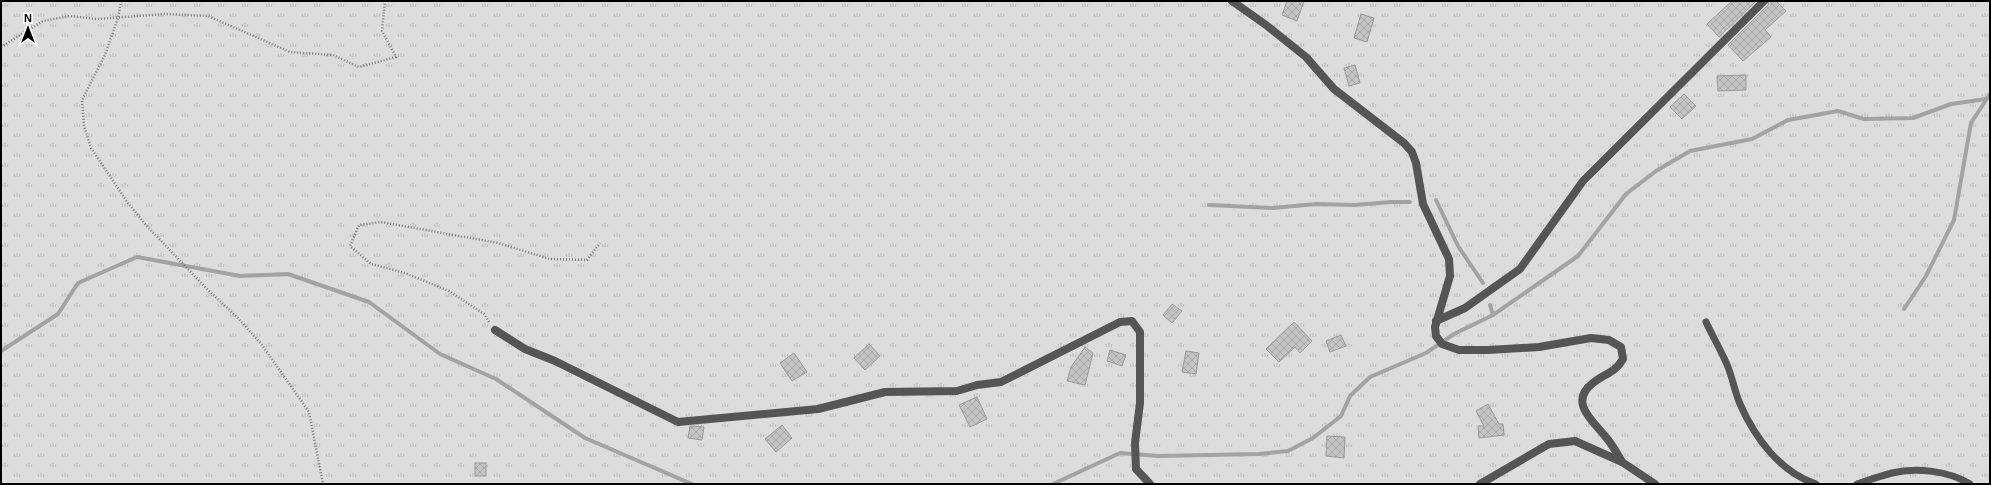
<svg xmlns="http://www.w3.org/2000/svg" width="1991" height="485" viewBox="0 0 1991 485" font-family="Arial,sans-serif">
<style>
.park{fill:url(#park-tufts)}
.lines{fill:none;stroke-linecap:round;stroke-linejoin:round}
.stream{stroke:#a3a3a3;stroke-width:4}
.building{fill:url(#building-cross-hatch);stroke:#999}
.path{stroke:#777;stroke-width:2.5;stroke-dasharray:1 2;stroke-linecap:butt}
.lane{stroke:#555;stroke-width:7}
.street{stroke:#555;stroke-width:8}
</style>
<defs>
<pattern id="park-tufts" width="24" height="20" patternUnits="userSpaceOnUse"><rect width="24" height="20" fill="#dcdcdc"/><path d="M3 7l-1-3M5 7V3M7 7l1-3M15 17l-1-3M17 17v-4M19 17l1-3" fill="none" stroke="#bbb"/></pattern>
<pattern id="building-cross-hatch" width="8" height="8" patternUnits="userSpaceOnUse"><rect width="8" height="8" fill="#c4c4c4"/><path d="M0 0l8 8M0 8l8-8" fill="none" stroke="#a7a7a7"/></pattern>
</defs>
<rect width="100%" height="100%" fill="#fff"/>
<rect class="park" x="1" y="1" width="1989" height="483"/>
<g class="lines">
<g class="stream">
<polyline points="1436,200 1458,246 1483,283"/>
<polyline points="1209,205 1273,208 1316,204 1355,205 1391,202 1410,202"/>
<polyline points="1490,305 1493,315"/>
<polyline points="1904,309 1926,276 1954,220 1971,123 1990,94"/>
<polyline points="1,351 58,314 78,283 137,257 240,276 288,274 369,302 440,354 496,379 585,438 692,484"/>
<polyline points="1053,484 1120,453 1158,456 1259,454 1288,451 1313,438 1341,416 1350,396 1370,377 1426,353 1454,334 1493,315 1578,256 1626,194 1656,171 1690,151 1752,139 1788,120 1838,111 1864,119 1913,118 1951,104 1986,99"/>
</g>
</g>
<g class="building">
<polygon points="1287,1 1304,1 1297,21 1282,15"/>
<polygon points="1732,1 1756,1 1719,37 1707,24"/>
<polygon points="1769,1 1776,1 1786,11 1765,30 1771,37 1743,61 1728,45 1768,5"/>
<polygon points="1361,14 1374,18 1367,42 1354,38"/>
<polygon points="1355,65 1360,83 1349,86 1344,68"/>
<polygon points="1746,75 1746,90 1718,91 1717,76"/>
<polygon points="1684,94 1696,106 1682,119 1670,107"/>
<polygon points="1172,304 1182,311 1172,323 1163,315"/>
<polygon points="1294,322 1312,341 1300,353 1295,347 1279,362 1266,349"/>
<polygon points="1341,335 1346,346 1330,352 1326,341"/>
<polygon points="869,344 880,356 865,370 854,358"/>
<polygon points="1085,347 1093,353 1085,385 1067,381 1071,367"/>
<polygon points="1110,350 1126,355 1122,366 1107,361"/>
<polygon points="1186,351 1199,353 1196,374 1182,372"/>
<polygon points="794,353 807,372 792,381 780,363"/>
<polygon points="977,397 987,419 970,427 959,405"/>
<polygon points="1488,404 1499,424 1503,424 1504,435 1479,438 1478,426 1484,426 1476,411"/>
<polygon points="782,425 792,438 776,452 765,439"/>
<polygon points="690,426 704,427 702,440 688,438"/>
<polygon points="1327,436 1345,437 1344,458 1326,456"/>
<rect x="475" y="463" width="11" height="13"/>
</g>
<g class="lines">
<g class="path">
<polyline points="121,1 118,18 105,55 82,100 84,126 91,148 128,203 145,224 206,288 237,317 262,345 309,412 323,484"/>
<polyline points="1,47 43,21 70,16 97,19 165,14 208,16 290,52 333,55 359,67 396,57 382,31 385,1"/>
<polyline points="489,322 484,314 449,291 405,273 371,264 350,246 359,225 381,222 498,243 550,259 587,260 600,243"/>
</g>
<g class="lane">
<path d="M 1706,322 C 1712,335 1719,347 1725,360 C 1732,374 1734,390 1740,404 C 1755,438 1780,472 1816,484"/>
<path d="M 1857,484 C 1869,480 1880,476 1892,473 C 1916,467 1949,471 1970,484"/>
</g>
<g class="street">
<path d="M 1232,1 L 1266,25 L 1306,57 L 1334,89 L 1404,143 L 1412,152 L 1416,163 L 1423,204 L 1449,259 L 1450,276 L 1435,327 L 1436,336 L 1442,344 L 1459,350 L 1488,350 L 1539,347 L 1591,338 L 1609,340 L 1621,347 L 1623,359 C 1616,372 1604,374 1593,383 C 1568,402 1593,421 1605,436 C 1612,444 1617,453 1622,462"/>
<polyline points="1436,321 1465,308 1520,269 1583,181 1764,1"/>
<polyline points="495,330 525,349 555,361 678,422 818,409 885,392 957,391 977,385 1001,382 1120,322 1132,321 1140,332 1140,403 1135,443 1136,469 1150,484"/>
<polyline points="1480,484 1549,444 1575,441 1622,462 1655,484"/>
</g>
</g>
<rect width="1991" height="485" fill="none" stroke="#000000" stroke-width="4"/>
<g transform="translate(28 28)" stroke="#ffffff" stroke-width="3" paint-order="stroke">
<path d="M0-3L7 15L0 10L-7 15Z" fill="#000000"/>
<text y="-6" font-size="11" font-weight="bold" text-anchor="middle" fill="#000000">N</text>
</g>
</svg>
